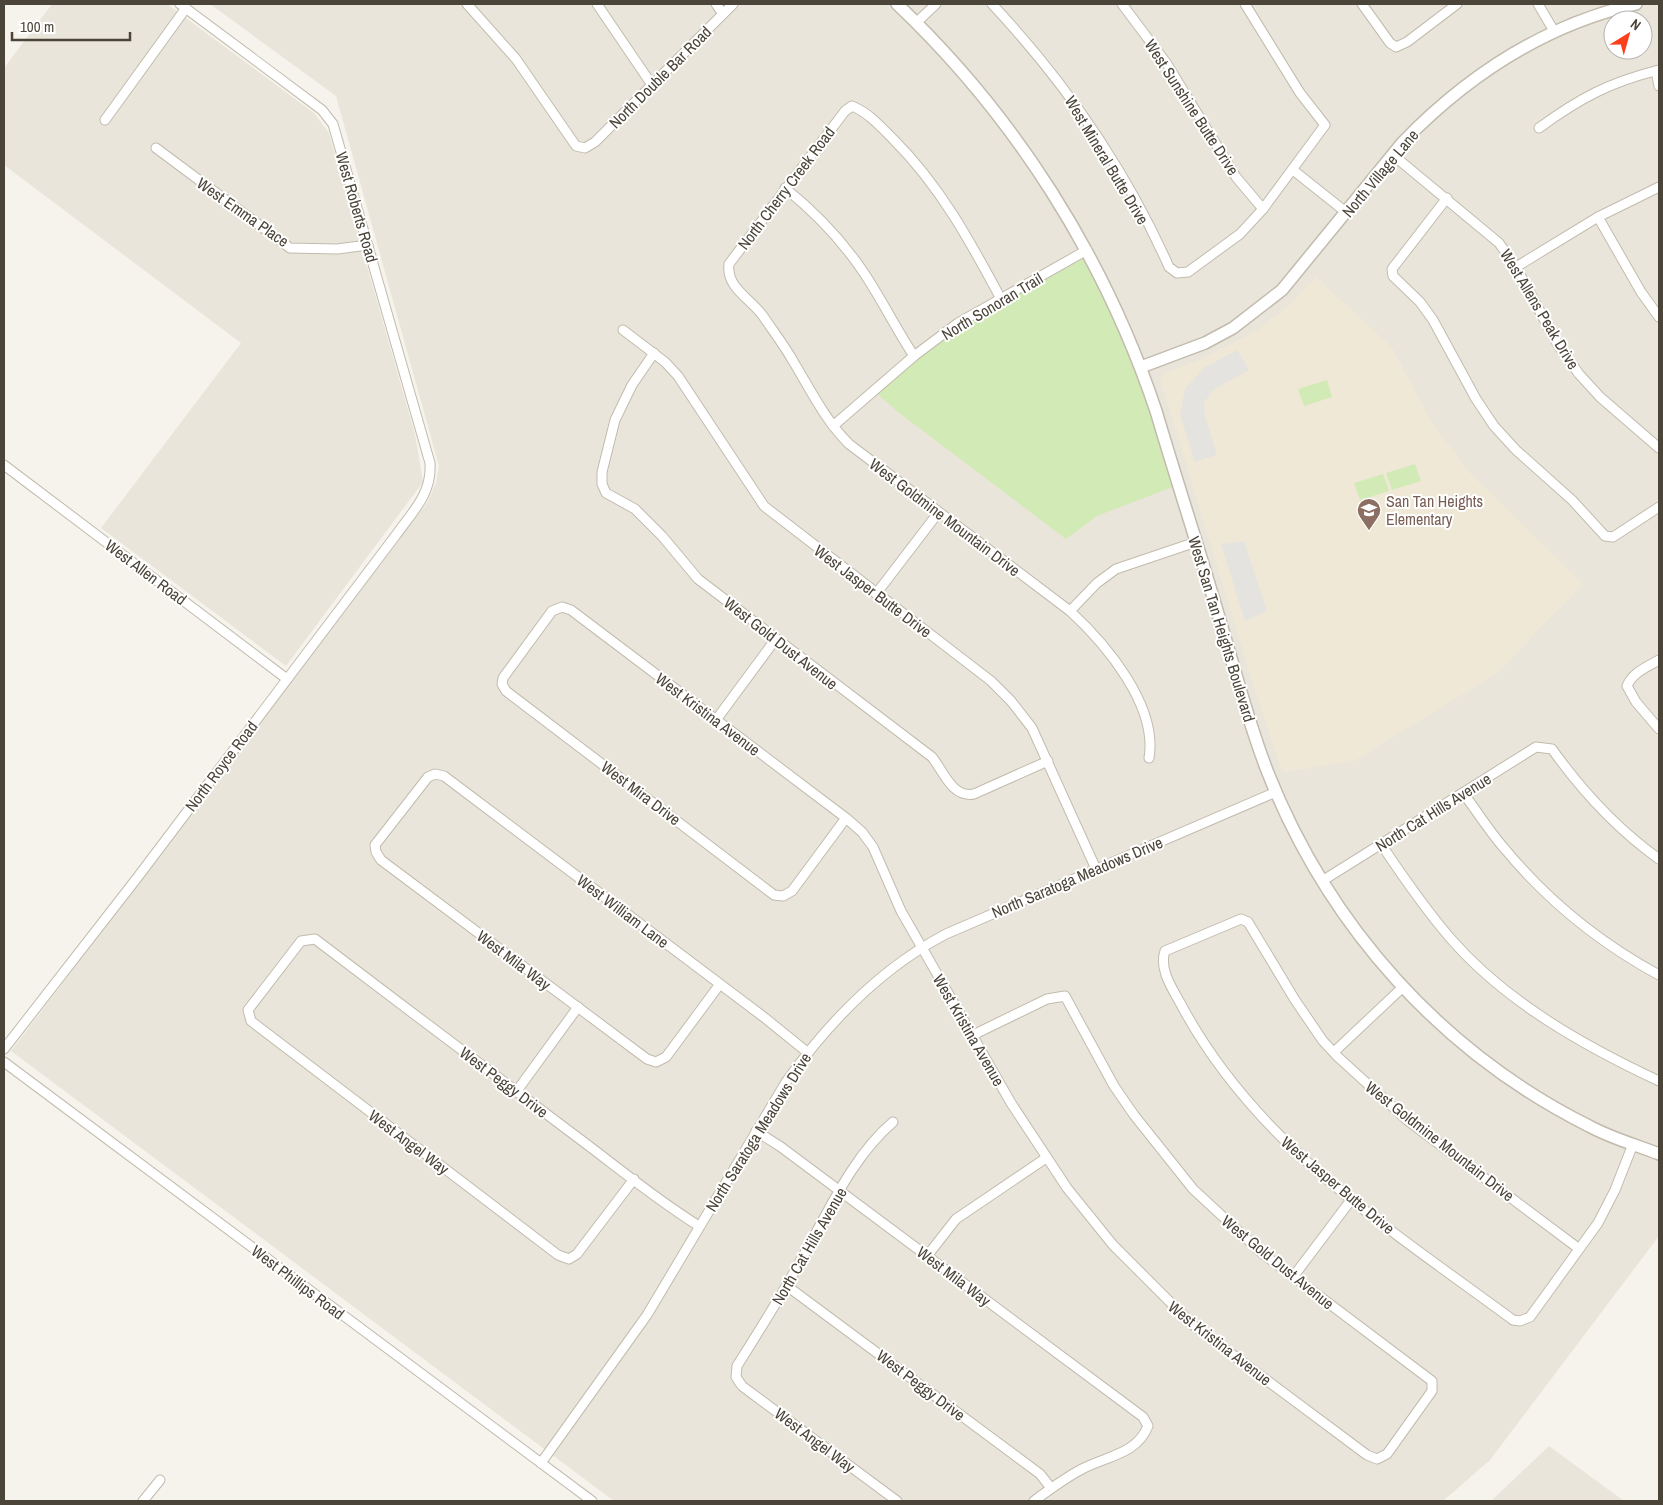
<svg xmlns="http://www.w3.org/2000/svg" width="1663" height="1505" viewBox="0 0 1663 1505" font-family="'Archivo Narrow',sans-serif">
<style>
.residential{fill:#eae5da;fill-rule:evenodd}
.education{fill:#efe8d6}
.green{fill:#d2eab5}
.parking{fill:#e5e3e0}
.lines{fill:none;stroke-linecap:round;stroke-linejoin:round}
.minor-casing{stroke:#c2bbae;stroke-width:11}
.tertiary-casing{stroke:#c2bbae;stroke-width:14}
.minor{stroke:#fff;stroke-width:9}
.tertiary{stroke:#fff;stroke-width:11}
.labels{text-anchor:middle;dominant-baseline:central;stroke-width:4;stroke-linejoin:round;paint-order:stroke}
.street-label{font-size:16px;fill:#4b4439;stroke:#fff}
.education-label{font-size:16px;fill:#785e54;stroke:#fff;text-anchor:start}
</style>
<rect width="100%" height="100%" fill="#f6f3ec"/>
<g class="residential">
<polygon points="52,4 167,4 314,113 329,133 415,434 423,482 286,666 101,528 241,343 4,165 4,68"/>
<path d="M 210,4 L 1659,4 L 1659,1236 L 1490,1460 L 1443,1501 L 614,1501 L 11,1051 L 427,503 L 436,483 L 439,466 L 336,96 ZM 1613,20 L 1643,20 L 1643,50 L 1613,50 Z"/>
<polygon points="1549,1446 1624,1501 1491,1501"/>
</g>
<polygon class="education" points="1316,277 1392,348 1431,421 1470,473 1583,584 1497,673 1354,761 1285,772 1281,769 1257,697 1160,378 1165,373 1202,359 1258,330 1289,305"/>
<g class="green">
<polygon points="1087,250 1115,307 1178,485 1097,516 1066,539 898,412 874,391 940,335"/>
<polygon points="1327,380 1332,397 1304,406 1298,389"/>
<polygon points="1415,464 1421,481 1392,490 1386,473"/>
<polygon points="1383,474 1389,491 1360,500 1354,483"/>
</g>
<g class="parking">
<polygon points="1237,350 1249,370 1213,390 1204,403 1205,416 1217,455 1195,462 1180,415 1185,389 1204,368"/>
<polygon points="1244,541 1267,611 1245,621 1221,544"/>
</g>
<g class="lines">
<g class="minor-casing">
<g id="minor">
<polyline points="467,4 516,59 576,146 585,148 595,142 733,4"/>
<polyline points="597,4 652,85"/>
<polyline points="716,4 723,14"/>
<path d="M 992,4 C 1064,81 1126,170 1169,267 L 1177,273 L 1188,272 L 1240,234 L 1263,209 L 1325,125 L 1300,93 L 1245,4"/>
<polyline points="1122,4 1167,64 1236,177 1263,209"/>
<polyline points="1362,4 1390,43 1396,47 1407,42 1457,4"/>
<polyline points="1538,4 1554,31"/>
<polyline points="917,22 936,4"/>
<polyline points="1656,71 1659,86"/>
<polyline points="105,120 186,8"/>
<path d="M 1539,128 C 1580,98 1610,82 1659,70"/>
<polyline points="156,148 290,248 337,249 368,245"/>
<polyline points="1393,155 1499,243 1516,267 1558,345 1579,374 1600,397 1659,448"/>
<polyline points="1293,170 1347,213"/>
<path d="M 785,188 C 816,213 842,240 864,273 C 882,300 896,329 914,356"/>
<polyline points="1447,198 1392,269 1393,276 1420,302 1433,320 1476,399 1494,426 1516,450 1572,500 1605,536 1613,537 1659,507"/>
<polyline points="1598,217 1641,292 1659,317"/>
<polyline points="1516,267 1598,217 1659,187"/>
<path d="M 1001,299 C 970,241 940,186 894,140 C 881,127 869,113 852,106 L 845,111 L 729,264 C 726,288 750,298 763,316 C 773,331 784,345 793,361 C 810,389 825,420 849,444 L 1070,611 C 1106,644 1158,706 1149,758"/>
<polyline points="623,330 665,362 678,376 764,506 991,681 1011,701 1032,728 1096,869"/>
<path d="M 654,353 L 632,385 L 615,420 L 602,472 L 602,484 L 606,493 L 635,509 L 662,536 L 698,579 L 932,757 C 944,772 952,798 974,794 L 1048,761"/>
<polyline points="833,426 914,356 958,323 1087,250"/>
<polyline points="4,465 287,679"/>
<polyline points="876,594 938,513"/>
<polyline points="1070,611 1097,583 1116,569 1196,542"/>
<path d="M 1659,660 C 1647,667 1633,672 1627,686 L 1636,702 L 1659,729"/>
<polyline points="716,720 775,640"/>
<path d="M 1463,793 C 1477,811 1489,831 1504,848 C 1547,900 1600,943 1659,975"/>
<polyline points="846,818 792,891 783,896 774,895 506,691 502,684 503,678 552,611 562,607 571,610 846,818 862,832 873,847 901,911 1011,1103 1067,1188 1113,1245 1193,1325 1367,1455 1377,1459 1387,1454 1432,1391 1432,1381 1262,1253 1193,1189 1134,1115 1114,1086 1065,996 1047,999 973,1035"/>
<path d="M 1381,844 C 1403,877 1425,909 1451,939 C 1506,1002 1584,1046 1659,1081"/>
<path d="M 1322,881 L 1536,747 L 1552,749 C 1582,791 1617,829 1659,859"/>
<polyline points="720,984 666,1057 656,1062 647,1059 381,860 376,852 375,845 428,777 435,774 444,776 765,1018 807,1052"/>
<path d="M 4,1049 L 137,878 L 396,535 C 413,511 432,494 430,463 L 333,124 L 322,110 L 180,4"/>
<polyline points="1334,1052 1403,987"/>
<polyline points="4,1062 592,1501"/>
<polyline points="516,1092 578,1007"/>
<path d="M 893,1122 C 852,1157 829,1211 802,1258 C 782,1295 759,1331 737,1366 L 736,1377 L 742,1386 L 897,1501"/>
<path d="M 756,1131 L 781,1147 L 1143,1417 L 1148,1426 C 1137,1454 1107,1456 1082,1469 C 1065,1478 1050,1489 1034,1501"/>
<path d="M 634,1179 L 577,1254 L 569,1259 L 558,1255 L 251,1021 L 248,1010 L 301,941 L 315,939 C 401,1004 487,1070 573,1134 C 615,1165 655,1199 699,1226"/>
<path d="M 1578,1248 L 1407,1120 L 1338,1057 L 1323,1041 L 1295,1000 L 1248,922 L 1241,919 L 1165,951 C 1158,971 1175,992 1184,1010 C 1260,1148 1390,1229 1513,1320 L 1520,1321 L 1530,1317 L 1598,1223 L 1615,1190 L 1633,1144"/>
<polyline points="927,1256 956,1219 1046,1158"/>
<polyline points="1293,1277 1351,1200"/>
<polyline points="787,1286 1040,1474 1051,1488"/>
<path d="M 541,1463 L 647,1315 L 786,1082 C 828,1023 881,968 946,934 L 1276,792"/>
<polyline points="143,1501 160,1480"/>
</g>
</g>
<g class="tertiary-casing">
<g id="tertiary">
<path d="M 897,4 C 1015,116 1104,256 1156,411 C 1177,482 1200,552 1221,624 C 1236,673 1249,725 1268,773 C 1329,926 1441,1052 1589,1126 C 1611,1138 1636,1145 1659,1154"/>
<path d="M 1141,367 L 1205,343 L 1233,328 L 1282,290 L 1403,142 C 1468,75 1545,25 1636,4"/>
</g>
</g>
<use href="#minor" class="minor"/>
<use href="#tertiary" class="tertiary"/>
</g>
<defs>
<g id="school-pin" transform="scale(1.25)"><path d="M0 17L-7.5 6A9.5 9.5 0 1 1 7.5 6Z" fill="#8d6e63" stroke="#fff"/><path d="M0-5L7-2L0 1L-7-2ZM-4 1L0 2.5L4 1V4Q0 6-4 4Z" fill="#fff"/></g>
</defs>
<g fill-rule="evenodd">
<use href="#school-pin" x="1369" y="510"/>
</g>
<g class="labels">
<g class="street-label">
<text transform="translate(660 77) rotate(-45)">North Double Bar Road</text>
<text transform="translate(1192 107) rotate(57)">West Sunshine Butte Drive</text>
<text transform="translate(1107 160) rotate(59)">West Mineral Butte Drive</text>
<text transform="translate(1380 173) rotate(-50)">North Village Lane</text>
<text transform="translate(786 188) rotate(-53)">North Cherry Creek Road</text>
<text transform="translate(357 207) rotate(74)">West Roberts Road</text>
<text transform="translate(243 212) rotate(35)">West Emma Place</text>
<text transform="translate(992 306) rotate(-31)">North Sonoran Trail</text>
<text transform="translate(1540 309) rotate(59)">West Allens Peak Drive</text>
<text transform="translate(945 517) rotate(37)">West Goldmine Mountain Drive</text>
<text transform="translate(146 572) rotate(37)">West Allen Road</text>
<text transform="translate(873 591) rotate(37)">West Jasper Butte Drive</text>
<text transform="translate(1222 629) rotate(73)">West San Tan Heights Boulevard</text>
<text transform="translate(781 643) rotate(38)">West Gold Dust Avenue</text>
<text transform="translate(708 714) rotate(37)">West Kristina Avenue</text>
<text transform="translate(221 766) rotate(-53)">North Royce Road</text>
<text transform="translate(641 793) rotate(37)">West Mira Drive</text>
<text transform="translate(1433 812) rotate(-32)">North Cat Hills Avenue</text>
<text transform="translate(1077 877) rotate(-23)">North Saratoga Meadows Drive</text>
<text transform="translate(623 911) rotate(37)">West William Lane</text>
<text transform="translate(514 960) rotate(37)">West Mila Way</text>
<text transform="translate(969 1030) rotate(60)">West Kristina Avenue</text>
<text transform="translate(504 1082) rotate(37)">West Peggy Drive</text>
<text transform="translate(758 1132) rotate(-58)">North Saratoga Meadows Drive</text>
<text transform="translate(1440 1141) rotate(38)">West Goldmine Mountain Drive</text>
<text transform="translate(409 1142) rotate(37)">West Angel Way</text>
<text transform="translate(1338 1185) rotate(40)">West Jasper Butte Drive</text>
<text transform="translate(809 1246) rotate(-60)">North Cat Hills Avenue</text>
<text transform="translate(1278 1262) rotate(39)">West Gold Dust Avenue</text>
<text transform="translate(954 1276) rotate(37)">West Mila Way</text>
<text transform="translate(298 1282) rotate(37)">West Phillips Road</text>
<text transform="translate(1220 1343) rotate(38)">West Kristina Avenue</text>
<text transform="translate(921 1385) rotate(37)">West Peggy Drive</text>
<text transform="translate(815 1440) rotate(37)">West Angel Way</text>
</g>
<g class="education-label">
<text x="1386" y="501">San Tan Heights<tspan x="1386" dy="18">Elementary</tspan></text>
</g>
</g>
<rect width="1663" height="1505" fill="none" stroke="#4b4439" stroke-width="10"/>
<g transform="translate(1628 35) rotate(37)"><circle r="24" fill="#ffffff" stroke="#b7b4b0"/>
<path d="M0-4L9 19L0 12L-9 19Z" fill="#fc3f1d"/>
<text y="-8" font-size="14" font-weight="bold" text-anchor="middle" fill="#4b4439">N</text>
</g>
<path d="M12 32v8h118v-8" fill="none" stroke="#4b4439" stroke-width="2.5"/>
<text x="20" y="32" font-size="15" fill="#4b4439" stroke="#ffffff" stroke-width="4" paint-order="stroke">100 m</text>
</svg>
